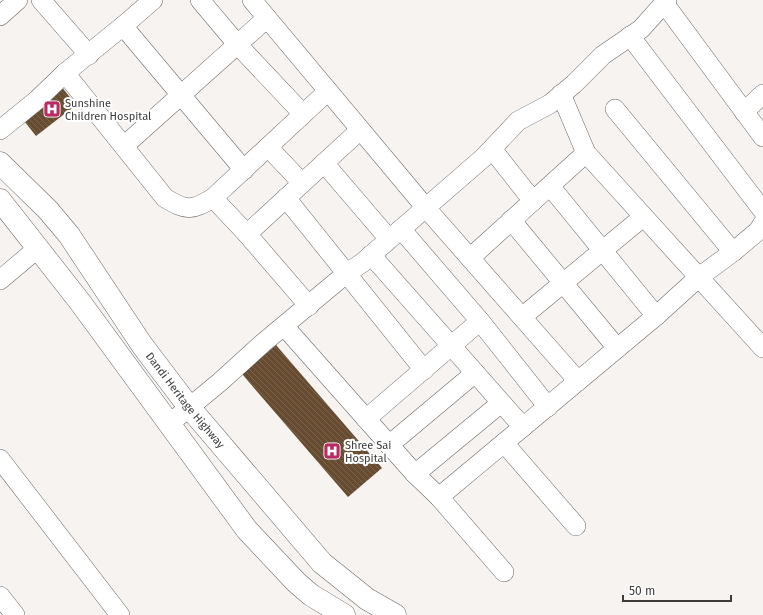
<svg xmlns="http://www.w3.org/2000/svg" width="763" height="615" viewBox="0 0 763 615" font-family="'Fira Sans',sans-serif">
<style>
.building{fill:url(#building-back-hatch)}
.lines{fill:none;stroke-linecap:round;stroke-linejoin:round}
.minor-casing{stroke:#6c6966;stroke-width:20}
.highway-casing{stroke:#6c6966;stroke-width:23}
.minor{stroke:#fff;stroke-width:19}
.highway{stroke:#fff;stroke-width:22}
.labels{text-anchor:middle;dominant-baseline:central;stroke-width:4;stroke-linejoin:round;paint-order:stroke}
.poi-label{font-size:11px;fill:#3d3c3b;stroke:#fff;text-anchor:start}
.street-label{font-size:11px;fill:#3d3c3b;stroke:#fff}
</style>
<defs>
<pattern id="building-back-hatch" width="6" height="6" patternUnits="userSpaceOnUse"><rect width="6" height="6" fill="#684c31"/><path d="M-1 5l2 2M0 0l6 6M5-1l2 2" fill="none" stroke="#7b644e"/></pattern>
</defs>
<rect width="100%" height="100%" fill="#f7f3f0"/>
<g class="building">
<polygon points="61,86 76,105 36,136 21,117"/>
<polygon points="276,345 382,468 348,497 242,374"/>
</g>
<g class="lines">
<g class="minor-casing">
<g id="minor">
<polyline points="41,0 89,55"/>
<polyline points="200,0 237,44 303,114"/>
<polyline points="252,0 426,208 578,381"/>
<polyline points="664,3 763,137"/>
<polyline points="0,16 18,0"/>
<polyline points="123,26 244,170"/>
<polyline points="630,36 763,211"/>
<path d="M 65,73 L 165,198 C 187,211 191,211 213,198 L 328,91"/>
<polyline points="561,94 586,153 763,348"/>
<polyline points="615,109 733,252"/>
<polyline points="744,112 763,94"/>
<polyline points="0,130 37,100 65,73 123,26 153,0"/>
<polyline points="124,146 267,18"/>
<polyline points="268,147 302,183"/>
<polyline points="492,149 533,201"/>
<polyline points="324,163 389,239"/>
<polyline points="550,186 656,316"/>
<polyline points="213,198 247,234 309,306"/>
<polyline points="286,198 424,370"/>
<polyline points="511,220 617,348"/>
<polyline points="401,229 480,321 548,407"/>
<polyline points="247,234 360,130"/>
<polyline points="371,255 523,427"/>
<polyline points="470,258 586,153"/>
<polyline points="0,280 38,248"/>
<polyline points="522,317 643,217"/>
<polyline points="284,326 415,474 439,497 504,572"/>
<polyline points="366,419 480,321"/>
<polyline points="169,424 220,382 263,343 347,273 362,263 483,158 518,121 550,104 574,84 603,55 641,29 667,0"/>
<polyline points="504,443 576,526"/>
<polyline points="389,445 475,373"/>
<polyline points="0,459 120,615"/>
<polyline points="415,474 501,403"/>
<polyline points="439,497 656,316 699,277 733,252 758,231 763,223"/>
<polyline points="0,596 15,615"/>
</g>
</g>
<g class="highway-casing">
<g id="highway">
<path id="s1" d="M 0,163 L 48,210 L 69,235 L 142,345 L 189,407 L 322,563 L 367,599 L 395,615"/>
<polyline points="0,200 80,302 247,530 296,582 311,595 344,615"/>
</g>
</g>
<use href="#minor" class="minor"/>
<use href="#highway" class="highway"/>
</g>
<defs>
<g id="hospital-square" transform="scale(0.9)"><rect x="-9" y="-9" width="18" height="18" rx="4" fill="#b82c63" stroke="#fff"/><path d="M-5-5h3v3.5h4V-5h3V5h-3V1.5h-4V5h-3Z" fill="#fff"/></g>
</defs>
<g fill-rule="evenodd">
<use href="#hospital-square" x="52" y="109"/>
<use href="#hospital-square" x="332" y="451"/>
</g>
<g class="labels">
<g class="poi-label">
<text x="65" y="103">Sunshine<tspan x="65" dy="13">Children Hospital</tspan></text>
<text x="345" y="445">Shree Sai<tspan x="345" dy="13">Hospital</tspan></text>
</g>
<g class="street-label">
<text stroke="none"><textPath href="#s1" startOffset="302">Dandi Heritage Highway</textPath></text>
</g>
</g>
<path d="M623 595v6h108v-6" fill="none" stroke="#3d3c3b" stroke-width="2"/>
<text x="629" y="595" font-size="12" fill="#3d3c3b" stroke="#ffffff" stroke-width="3" paint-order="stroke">50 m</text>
</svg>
